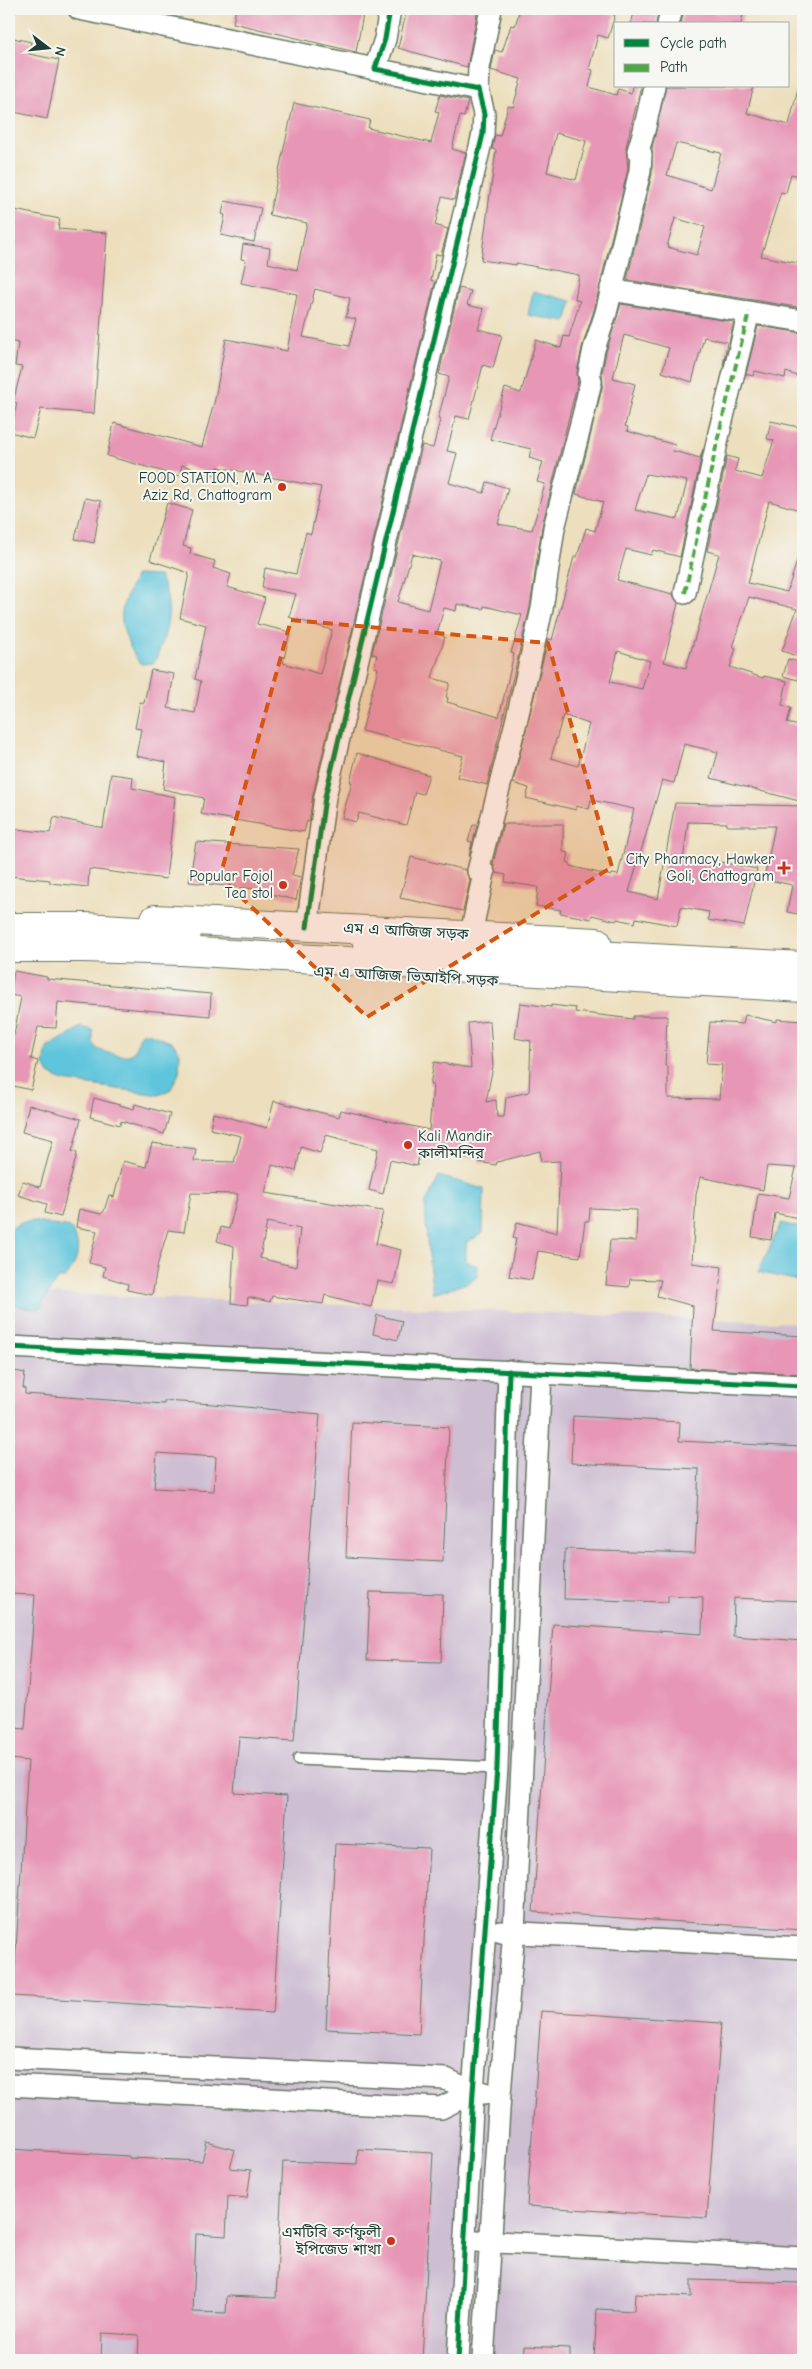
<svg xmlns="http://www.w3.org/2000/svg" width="812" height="2369" viewBox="0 0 812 2369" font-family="'Comic Neue','Noto Sans Bengali',sans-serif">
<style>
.industrial{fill:#cdbed2}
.water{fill:#5fc5dc;stroke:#3f8188}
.building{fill:#e796b5;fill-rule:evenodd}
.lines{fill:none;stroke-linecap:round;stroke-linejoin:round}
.lane-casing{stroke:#677664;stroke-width:14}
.street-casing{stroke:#677664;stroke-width:24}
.primary-casing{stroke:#677664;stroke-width:30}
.highway-casing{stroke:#677664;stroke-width:30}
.lane{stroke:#fff;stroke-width:11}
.street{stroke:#fff;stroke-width:21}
.primary{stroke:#fff;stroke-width:28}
.highway{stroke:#fff;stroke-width:28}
.quiet{stroke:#4fa644;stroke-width:4;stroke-dasharray:8 4;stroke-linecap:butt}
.cycleway-casing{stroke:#f6f6f2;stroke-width:8}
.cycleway{stroke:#00873e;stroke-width:5}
.marked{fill:#d45610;fill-opacity:0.2;stroke:#d45610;stroke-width:4;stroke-dasharray:10 6;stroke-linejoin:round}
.poi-dot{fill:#c8321e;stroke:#f6f6f2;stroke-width:2}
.labels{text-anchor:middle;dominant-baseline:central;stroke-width:4;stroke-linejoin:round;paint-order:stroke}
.poi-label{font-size:15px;fill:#1f3d34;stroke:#f6f6f2;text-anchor:end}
.street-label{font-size:15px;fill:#1f3d34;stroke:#f6f6f2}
</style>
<rect width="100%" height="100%" fill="#f6f6f2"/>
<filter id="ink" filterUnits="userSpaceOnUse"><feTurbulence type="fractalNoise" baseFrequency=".02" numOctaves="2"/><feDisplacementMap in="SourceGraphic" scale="10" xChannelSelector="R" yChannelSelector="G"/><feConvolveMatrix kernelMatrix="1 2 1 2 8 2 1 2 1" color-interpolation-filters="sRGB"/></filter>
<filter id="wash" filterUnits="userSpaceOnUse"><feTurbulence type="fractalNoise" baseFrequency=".0096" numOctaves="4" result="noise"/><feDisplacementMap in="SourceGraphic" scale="20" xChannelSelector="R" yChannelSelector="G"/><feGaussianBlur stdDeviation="1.12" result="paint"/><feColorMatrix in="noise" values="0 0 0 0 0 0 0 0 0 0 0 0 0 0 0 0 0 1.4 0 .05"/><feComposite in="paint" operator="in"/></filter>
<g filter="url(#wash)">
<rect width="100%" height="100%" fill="#eddfbd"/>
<polygon class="industrial" points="9,1292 803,1323 803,2360 9,2360"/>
<g class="water">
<polygon points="533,291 572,301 566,322 528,315"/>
<path d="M 136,575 L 159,576 C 176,606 167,634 154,663 L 141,664 C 131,653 120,627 122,613 C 123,600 131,587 136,575 Z"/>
<path d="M 81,1027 L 93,1030 L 93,1042 L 97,1049 C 105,1052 127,1060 133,1052 C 137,1047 138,1039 142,1033 L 148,1033 L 173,1043 L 180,1053 L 179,1073 L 171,1089 L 159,1095 L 63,1081 L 49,1074 L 44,1065 L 47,1048 Z"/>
<polygon points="439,1176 484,1189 483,1233 466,1243 466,1261 477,1266 478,1277 464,1284 433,1294 428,1255 425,1204"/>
<path d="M 32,1221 L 70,1228 C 83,1245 78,1263 65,1278 L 58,1278 L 39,1309 L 28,1309 L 9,1302 L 9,1231 L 19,1223 Z"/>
<polygon points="781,1223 803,1228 803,1282 758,1272"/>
</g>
<g id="blocks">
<g class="building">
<polygon points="236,9 364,9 356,52 233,23"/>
<polygon points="407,9 478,9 467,67 398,48"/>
<path d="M 520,9 L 594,9 L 615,15 L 608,38 L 598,35 L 589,69 L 593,70 L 589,87 L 616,95 L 618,89 L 631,93 L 632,86 L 641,86 L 626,147 L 628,169 L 594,310 L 582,347 L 577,372 L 578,381 L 542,526 L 530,607 L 487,785 L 457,777 L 463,756 L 362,731 L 378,668 L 374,667 L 377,655 L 372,654 L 422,445 L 433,448 L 440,420 L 438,419 L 449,377 L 439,374 L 459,288 L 471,291 L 467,305 L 484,309 L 478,329 L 502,335 L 493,368 L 483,365 L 469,419 L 456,416 L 447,451 L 457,453 L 449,483 L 484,493 L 487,482 L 508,488 L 498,524 L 532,530 L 545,484 L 537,482 L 543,462 L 529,458 L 531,449 L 490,439 L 505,388 L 521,393 L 536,340 L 561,348 L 564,336 L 569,337 L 580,301 L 575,299 L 579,275 L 516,263 L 516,265 L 481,260 L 496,150 L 492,149 L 495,135 L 500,136 L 508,106 L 513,107 L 521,79 L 491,70 L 495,50 L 502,52 L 511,25 L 515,26 ZM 556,133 L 586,141 L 576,180 L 547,172 ZM 412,554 L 440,561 L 428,610 L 398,602 ZM 457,604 L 483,609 L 484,606 L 522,615 L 511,653 L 514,654 L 499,717 L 447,702 L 448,698 L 446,697 L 450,683 L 432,678 L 445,637 L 437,634 L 444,608 L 456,611 Z"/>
<polygon points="635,9 659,9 656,24 631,24"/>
<polygon points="684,9 703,9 720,13 721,9 744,9 741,24 681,24"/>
<polygon points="9,37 31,42 29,54 59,60 47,119 9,111"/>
<path d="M 666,86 L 754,86 L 747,113 L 789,125 L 798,88 L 803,89 L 803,177 L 791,174 L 786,193 L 781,192 L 761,256 L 803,264 L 803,308 L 627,280 L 652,174 L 652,148 ZM 676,143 L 721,153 L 711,189 L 667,175 ZM 675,218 L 705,227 L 697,255 L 667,247 Z"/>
<path d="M 440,95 L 468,101 L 464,117 L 460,116 L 452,149 L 466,153 L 454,200 L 442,197 L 435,225 L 448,229 L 441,255 L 436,254 L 431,280 L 435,282 L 313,794 L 309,822 L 307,821 L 304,832 L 201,814 L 204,798 L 163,789 L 166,762 L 136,756 L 141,729 L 135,728 L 140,702 L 144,703 L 151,670 L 174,674 L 168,708 L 195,713 L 201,681 L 195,679 L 206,625 L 180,618 L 189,573 L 150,560 L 167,503 L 192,510 L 183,546 L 191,548 L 190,554 L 215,561 L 213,568 L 231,574 L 227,587 L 265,598 L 257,624 L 290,632 L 283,663 L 320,674 L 332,630 L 289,617 L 296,594 L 262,588 L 265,568 L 296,574 L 306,532 L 311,534 L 321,487 L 218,467 L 215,475 L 182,465 L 179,476 L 107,456 L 114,423 L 202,447 L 215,399 L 226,339 L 287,351 L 297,294 L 241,283 L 246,260 L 241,259 L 243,244 L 270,248 L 268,263 L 297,270 L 307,223 L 269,215 L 294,103 L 370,120 L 368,128 L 431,143 L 439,112 L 435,111 ZM 315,289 L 350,298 L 346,317 L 356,319 L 349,346 L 303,337 Z"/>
<polygon points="225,201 261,208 254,242 221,235 225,215 222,214"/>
<polygon points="9,209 60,219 58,229 107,233 94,414 41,409 33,438 10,432 17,403 13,402 22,367 15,366 18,343 9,341"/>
<path d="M 621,304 L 734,322 L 723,366 L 727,342 L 704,337 L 692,382 L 662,372 L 669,348 L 624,335 L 613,378 L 635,384 L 625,426 L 628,427 L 627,431 L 675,445 L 673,451 L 700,458 L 703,449 L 680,557 L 653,550 L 651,555 L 626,549 L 617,580 L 673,594 L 678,603 L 664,662 L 686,668 L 719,554 L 707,551 L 727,456 L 738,459 L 735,471 L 762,478 L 774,440 L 767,439 L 771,421 L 803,428 L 803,511 L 769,501 L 748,583 L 787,592 L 800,552 L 803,552 L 803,646 L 799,657 L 782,651 L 797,609 L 749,597 L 733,647 L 736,648 L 730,667 L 763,678 L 764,676 L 787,681 L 782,705 L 791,708 L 787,723 L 803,727 L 803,802 L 711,778 L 718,752 L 684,744 L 674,783 L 662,780 L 629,892 L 658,899 L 675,803 L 803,806 L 803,915 L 787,912 L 792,885 L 764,879 L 775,826 L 727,826 L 727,823 L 688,822 L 683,861 L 719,867 L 720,862 L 757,869 L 744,926 L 708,920 L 709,912 L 681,907 L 677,926 L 636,918 L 635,923 L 617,919 L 616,921 L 592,915 L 591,919 L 560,913 L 561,910 L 536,906 L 538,887 L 505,882 L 506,875 L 496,873 L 493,864 L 503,824 L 563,824 L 563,852 L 569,853 L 567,862 L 570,863 L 570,866 L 611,876 L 612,874 L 618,875 L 634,809 L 591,800 L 589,809 L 576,806 L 576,810 L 526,798 L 529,788 L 513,783 L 548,639 L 552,640 L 574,557 L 577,557 L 586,528 L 595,531 L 603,502 L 576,494 L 603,384 L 602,373 L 606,352 ZM 646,474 L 687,481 L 678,519 L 635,510 ZM 618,651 L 650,661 L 642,689 L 610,682 ZM 563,715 L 589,724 L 578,766 L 551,758 Z"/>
<polygon points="758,326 803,333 803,378 786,372 785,378 755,371 753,376 746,374"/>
<polygon points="85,498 101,501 94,543 75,539"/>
<polygon points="788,659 803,663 798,680 783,676"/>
<polygon points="357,753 429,775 423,794 415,792 406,825 359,813 356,822 342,818 352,782 350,782"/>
<polygon points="111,774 133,777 132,788 175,797 166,879 89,869 88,887 50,883 50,880 9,876 9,828 50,833 54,817 103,828"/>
<polygon points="473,825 477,825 469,857 472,842 468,841"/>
<polygon points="196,842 299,849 292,875 301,877 296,900 263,892 264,890 189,882"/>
<polygon points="411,857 466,870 470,880 463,911 400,898"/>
<polygon points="14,971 47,977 47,979 211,994 210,1016 58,1002 56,1028 38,1027 31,1059 38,1061 31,1090 9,1085 14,1051 9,1050 12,1035 14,1035 21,997 10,995"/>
<path d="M 520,1003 L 551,1007 L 551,1005 L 576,1008 L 575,1012 L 633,1019 L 633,1016 L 667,1016 L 665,1066 L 668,1066 L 668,1098 L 719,1099 L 722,1065 L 706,1064 L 710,1022 L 743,1024 L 745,1015 L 777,1022 L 777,1019 L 803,1021 L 803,1219 L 775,1213 L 771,1240 L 752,1237 L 758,1193 L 789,1198 L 796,1168 L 767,1166 L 763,1190 L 700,1177 L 696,1195 L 692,1263 L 722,1267 L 714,1331 L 803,1336 L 803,1374 L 690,1368 L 693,1306 L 657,1296 L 661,1280 L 630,1279 L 629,1287 L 606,1285 L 610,1240 L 636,1241 L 637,1210 L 590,1208 L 589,1221 L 585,1221 L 580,1257 L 538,1251 L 532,1280 L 509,1276 L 516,1239 L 513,1238 L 517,1222 L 557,1233 L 560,1161 L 541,1162 L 540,1151 L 497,1162 L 496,1165 L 479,1162 L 480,1158 L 419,1155 L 417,1166 L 390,1160 L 383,1194 L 369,1190 L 378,1149 L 326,1135 L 320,1153 L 301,1147 L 296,1171 L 272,1165 L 265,1193 L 383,1211 L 376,1244 L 401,1250 L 394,1284 L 377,1281 L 371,1307 L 325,1295 L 323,1304 L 272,1296 L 270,1302 L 248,1297 L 247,1305 L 231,1303 L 234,1246 L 217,1241 L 221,1227 L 229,1229 L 238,1194 L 191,1193 L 184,1232 L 168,1230 L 158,1263 L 152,1295 L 127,1290 L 128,1284 L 103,1276 L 105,1267 L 89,1263 L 97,1231 L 76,1227 L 79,1209 L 101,1214 L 104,1211 L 109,1195 L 114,1197 L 123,1161 L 146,1167 L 152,1143 L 196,1149 L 194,1161 L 234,1162 L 241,1136 L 210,1129 L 213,1113 L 267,1128 L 274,1101 L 339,1117 L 341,1110 L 429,1130 L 433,1085 L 430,1085 L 434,1062 L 471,1068 L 468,1023 L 490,1021 L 493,1066 L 486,1102 L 496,1100 L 497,1117 L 504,1117 L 506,1097 L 529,1092 L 531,1041 L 515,1038 ZM 267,1222 L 300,1229 L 296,1267 L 260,1258 Z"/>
<polygon points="94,1098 134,1109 135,1104 170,1114 164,1134 121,1121 120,1125 90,1117"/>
<polygon points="29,1105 81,1119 72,1152 77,1153 61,1217 45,1213 47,1204 18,1195 23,1181 40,1187 53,1140 22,1132"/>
<polygon points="377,1315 402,1321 398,1340 373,1334"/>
<path d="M 9,1370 L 25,1373 L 23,1388 L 25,1388 L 25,1394 L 164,1404 L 164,1401 L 213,1404 L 320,1414 L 294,1741 L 239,1737 L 234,1793 L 287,1796 L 273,2013 L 13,1996 L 28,1761 L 11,1759 L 14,1728 L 25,1729 L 35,1595 L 9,1594 ZM 157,1453 L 216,1457 L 214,1491 L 154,1488 Z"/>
<polygon points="573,1416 680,1422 679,1441 803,1447 803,1601 734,1598 733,1636 803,1641 803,1930 533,1912 553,1624 702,1634 703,1597 668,1595 668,1602 564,1599 565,1549 695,1553 699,1469 571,1463"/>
<polygon points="352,1422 449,1427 443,1562 346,1557"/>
<polygon points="370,1592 443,1594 441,1662 367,1660"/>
<polygon points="335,1844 429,1848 419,2034 326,2029"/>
<polygon points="541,2011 721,2023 707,2218 527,2206"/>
<polygon points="207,2142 235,2150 230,2168 251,2170 247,2198 228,2196 226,2236 196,2234 193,2312 226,2313 227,2296 276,2298 283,2161 357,2164 358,2149 433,2153 422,2360 138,2360 139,2335 102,2333 101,2360 9,2360 9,2149 129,2156 129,2158 202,2161"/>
<polygon points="691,2280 803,2283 803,2360 594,2360 597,2309 634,2311 635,2294 691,2297"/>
<polygon points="524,2346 570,2348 570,2360 523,2360"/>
</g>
</g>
</g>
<g filter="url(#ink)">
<use href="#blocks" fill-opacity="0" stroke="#677664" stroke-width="1"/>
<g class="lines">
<g class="lane-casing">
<polyline id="lane" points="299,1759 497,1768"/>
</g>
<g class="street-casing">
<g id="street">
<polyline points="79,9 375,69"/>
<polyline points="668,24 672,9"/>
<polyline points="478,90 479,68 491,9"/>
<polyline points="611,288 623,292 803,321"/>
<polyline points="685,593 719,433 749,312"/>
<polyline points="307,927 325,797 483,134 484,114 478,90 375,69 385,39 390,9"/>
<polyline points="471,934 484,873 478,871 517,718 542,609 554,528 584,412 591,381 589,374 594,349 606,313 640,171 641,154 638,151 644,131 654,86"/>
<polyline points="9,1347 803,1386"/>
<polyline points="501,1932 803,1948"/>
<polyline points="9,2058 446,2079 473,2092 485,2093"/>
<polyline points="9,2085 441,2108 473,2092"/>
<polyline points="476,2241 803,2258"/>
<polyline points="458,2360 473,2092 497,1768 509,1371"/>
<polyline points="483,2360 500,2094 514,1931 541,1373"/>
</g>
</g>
<g class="primary-casing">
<polyline id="primary" points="155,919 597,942"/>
</g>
<g class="highway-casing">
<g id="highway">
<polyline points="9,927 86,927 187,933"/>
<polyline points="367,943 803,966"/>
<polyline points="9,948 84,948 181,951 803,988"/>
</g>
</g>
<use href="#lane" class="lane"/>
<use href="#street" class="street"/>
<use href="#primary" class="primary"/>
<use href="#highway" class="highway"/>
<polyline class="quiet" points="685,593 719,433 749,312"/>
<g class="cycleway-casing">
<g id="cycleway">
<polyline points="307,927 325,797 483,134 484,114 478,90 375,69 385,39 390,9"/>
<polyline points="9,1347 803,1386"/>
<polyline points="458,2360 473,2092 497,1768 509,1371"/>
</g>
</g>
<use href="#cycleway" class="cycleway"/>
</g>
</g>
<path class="marked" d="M 291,620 L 548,643 L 612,867 L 367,1017 L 220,877 Z"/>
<g class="poi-dot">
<circle cx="282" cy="487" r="5"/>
<path d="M781.5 860.5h5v5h5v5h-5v5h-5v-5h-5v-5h5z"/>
<circle cx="283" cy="885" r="5"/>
<circle cx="408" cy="1145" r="5"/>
<circle cx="391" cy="2241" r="5"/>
</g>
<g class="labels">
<g class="poi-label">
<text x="272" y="478">FOOD STATION, M. A<tspan x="272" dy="17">Aziz Rd, Chattogram</tspan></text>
<text x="774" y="859">City Pharmacy, Hawker<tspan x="774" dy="17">Goli, Chattogram</tspan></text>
<text x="273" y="876">Popular Fojol<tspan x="273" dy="17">Tea stol</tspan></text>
<text x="418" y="1136" text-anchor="start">Kali Mandir<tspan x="418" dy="17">কালীমন্দির</tspan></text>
<text x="381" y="2232">এমটিবি কর্ণফুলী<tspan x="381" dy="17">ইপিজেড শাখা</tspan></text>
</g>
<g class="street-label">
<text transform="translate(406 931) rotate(3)">এম এ আজিজ সড়ক</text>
<text transform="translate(406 976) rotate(3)">এম এ আজিজ ভিআইপি সড়ক</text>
</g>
</g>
<rect width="812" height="2369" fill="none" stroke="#f6f6f2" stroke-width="30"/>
<rect x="614" y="22" width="175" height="65" fill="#f6f6f2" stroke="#a0aca6"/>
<rect x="624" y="39" width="25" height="8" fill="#00873e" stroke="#a0aca6"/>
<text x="660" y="48" font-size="15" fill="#1f3d34">Cycle path</text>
<rect x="624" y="64" width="25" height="8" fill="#4fa644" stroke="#a0aca6"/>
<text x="660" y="72" font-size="15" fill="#1f3d34">Path</text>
<g transform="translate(48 48) rotate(106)" stroke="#f6f6f2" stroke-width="4" paint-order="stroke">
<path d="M0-4L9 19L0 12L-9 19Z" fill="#1f3d34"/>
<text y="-8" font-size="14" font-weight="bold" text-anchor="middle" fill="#1f3d34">N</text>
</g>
</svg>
